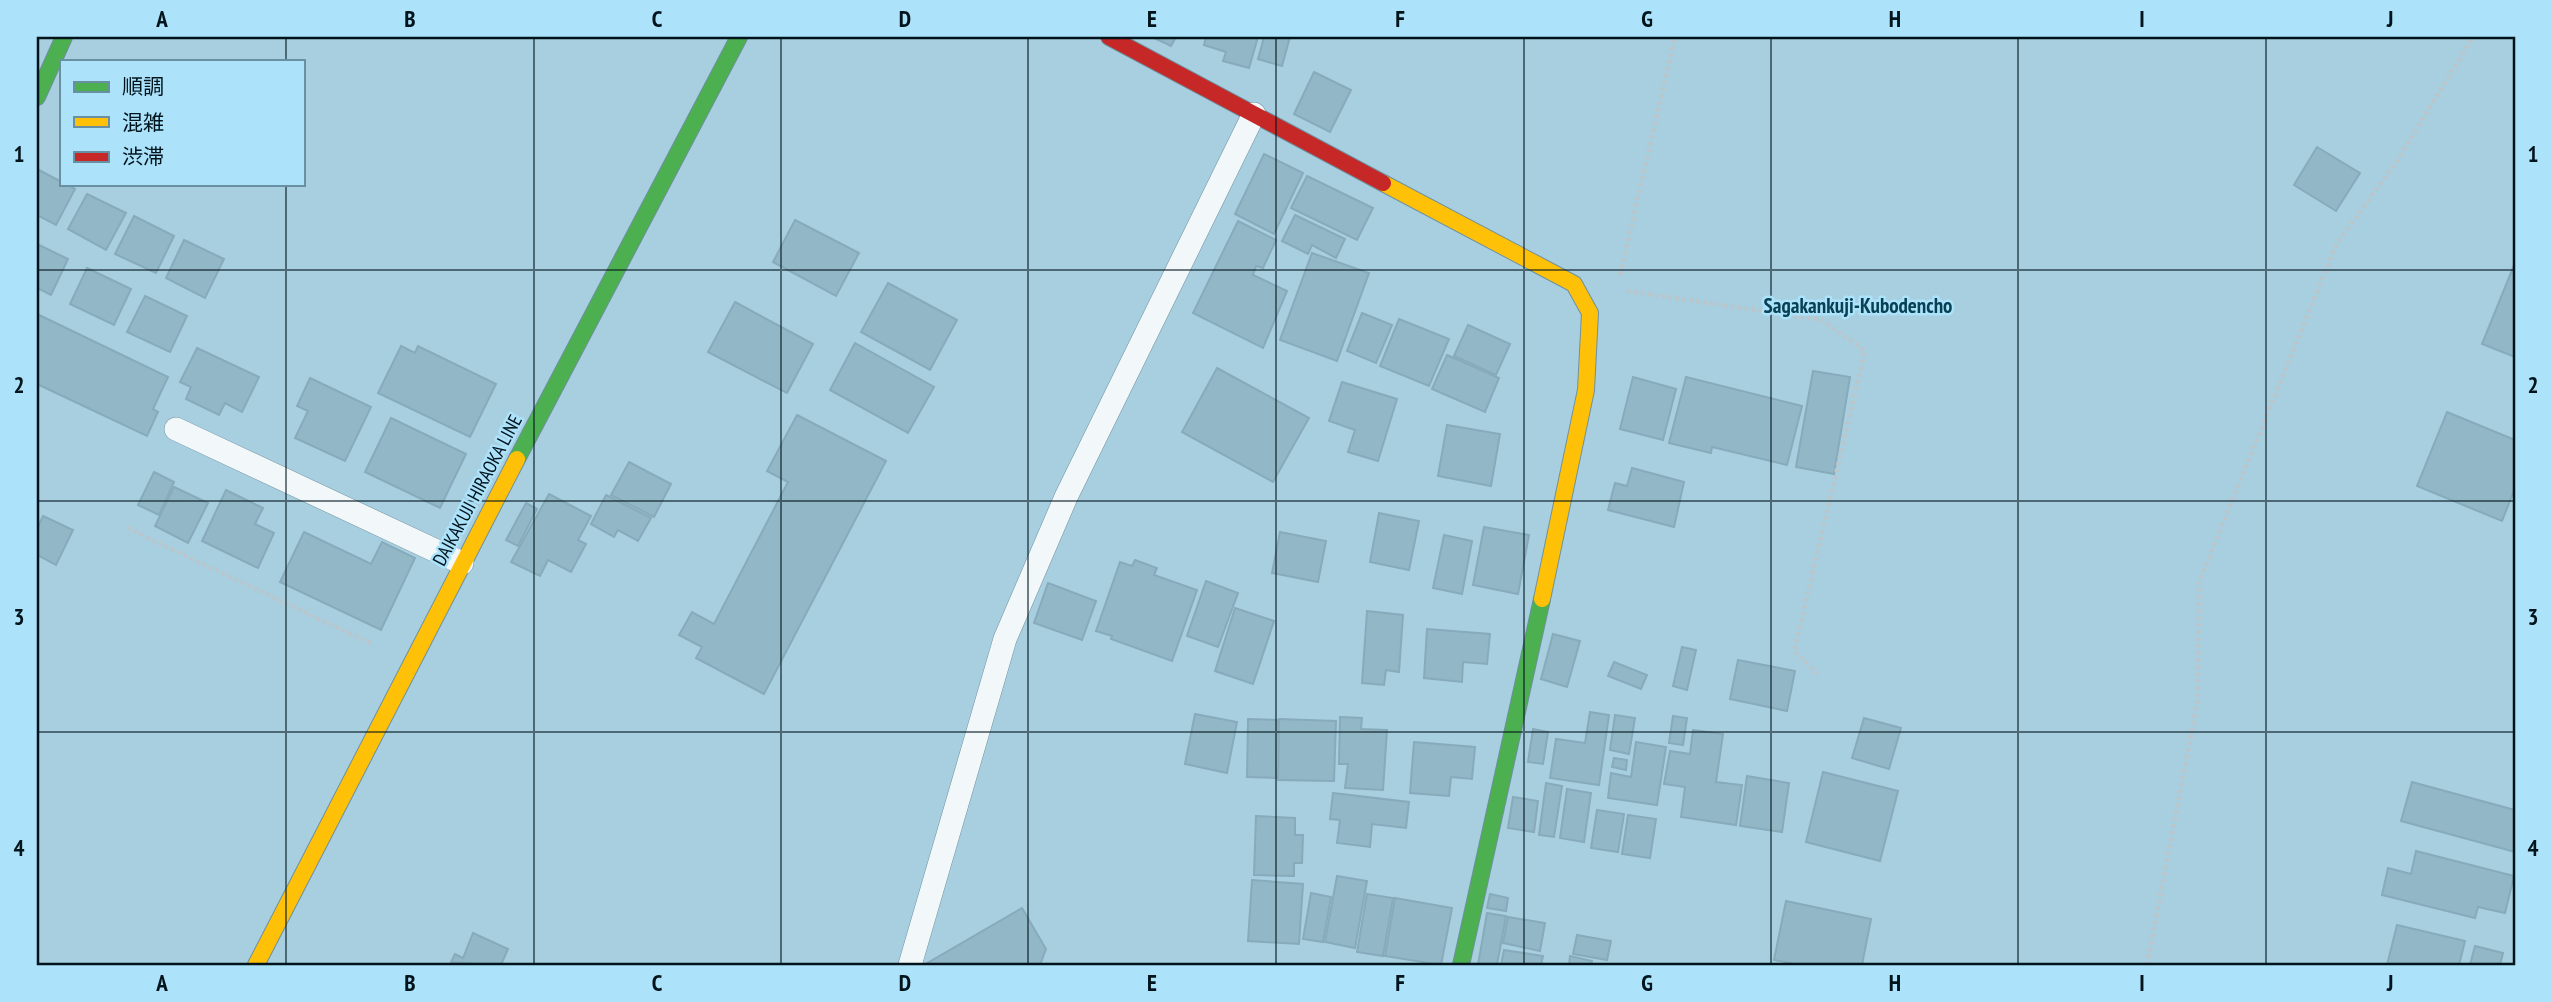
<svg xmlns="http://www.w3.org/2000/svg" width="2552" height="1002" viewBox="0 0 2552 1002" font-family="'PT Sans Narrow','Noto Sans JP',sans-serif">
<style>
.building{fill:#92b7c6;stroke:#87abbb;stroke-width:2}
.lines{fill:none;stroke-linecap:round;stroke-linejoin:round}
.lane-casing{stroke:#6f909e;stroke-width:24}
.fast-casing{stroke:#6f909e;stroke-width:18}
.slow-casing{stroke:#6f909e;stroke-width:18}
.jam-casing{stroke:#6f909e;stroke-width:18}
.path{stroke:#bac6cb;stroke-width:4.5;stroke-dasharray:3.5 3.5;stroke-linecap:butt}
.lane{stroke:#f2f8fa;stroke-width:23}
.fast{stroke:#4caf50;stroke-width:16}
.slow{stroke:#ffc107;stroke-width:16}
.jam{stroke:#c62828;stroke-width:16}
.grid{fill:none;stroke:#01141c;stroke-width:2;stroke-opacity:0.55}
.labels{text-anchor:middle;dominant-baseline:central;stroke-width:5;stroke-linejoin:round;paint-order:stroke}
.street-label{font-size:19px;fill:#01141c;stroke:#ade2fb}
.neighbourhood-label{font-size:21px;font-weight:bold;fill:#084155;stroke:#ade2fb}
.neatline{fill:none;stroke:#01141c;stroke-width:2.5}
.grid-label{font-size:23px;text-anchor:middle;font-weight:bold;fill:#01141c}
</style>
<rect width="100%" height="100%" fill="#a7cfe0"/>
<g class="building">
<polygon points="1152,37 1176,37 1171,46"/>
<polygon points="1206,37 1258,37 1249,68 1223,61 1226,52 1204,45"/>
<polygon points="1264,37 1290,37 1282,66 1258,59"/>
<polygon points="1314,72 1351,90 1330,132 1294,114"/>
<polygon points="2317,147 2360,173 2336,211 2294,185"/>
<polygon points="1264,154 1303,173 1274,234 1235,214"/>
<polygon points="37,169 75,189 56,225 37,215"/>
<polygon points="1307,176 1373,208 1357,240 1291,208"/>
<polygon points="87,194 126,213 106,250 68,229"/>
<polygon points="1295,215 1345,239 1336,258 1312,245 1308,254 1282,241"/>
<polygon points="134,216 174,236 156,273 115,254"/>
<polygon points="795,220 859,253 836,296 773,262"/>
<polygon points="1238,221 1276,240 1263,268 1256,266 1253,275 1287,291 1263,348 1193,313"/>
<polygon points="184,240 224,259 205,298 166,278"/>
<polygon points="37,244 68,259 51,295 37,288"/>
<polygon points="1312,253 1369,273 1337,361 1280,340"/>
<polygon points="2514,265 2515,266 2515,357 2482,344"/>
<polygon points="87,268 131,289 114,325 70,304"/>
<polygon points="888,283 957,320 930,370 861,332"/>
<polygon points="145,296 187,316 170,352 127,332"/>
<polygon points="735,302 813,344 787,393 708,352"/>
<polygon points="1362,313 1392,325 1376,363 1347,351"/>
<polygon points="37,314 168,377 153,409 158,412 147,436 37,384"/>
<polygon points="1399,319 1449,339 1429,386 1380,366"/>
<polygon points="1468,325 1510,344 1496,375 1454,356"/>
<polygon points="855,343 934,387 908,433 830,390"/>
<polygon points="401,346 415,353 418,346 496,384 470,437 378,393"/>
<polygon points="197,348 259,377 242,412 225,403 219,415 186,399 191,387 180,382"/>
<polygon points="1447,355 1499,378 1485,412 1432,389"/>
<polygon points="1217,368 1309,418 1273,482 1182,432"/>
<polygon points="1813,371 1850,377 1834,474 1796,467"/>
<polygon points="1633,377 1676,389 1663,440 1620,429"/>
<polygon points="1686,377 1802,406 1787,465 1712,447 1711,453 1669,443"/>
<polygon points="310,378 371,407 345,461 295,438 308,411 297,406"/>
<polygon points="1342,382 1397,399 1378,461 1348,452 1355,430 1329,421"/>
<polygon points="2447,412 2515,440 2515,488 2502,521 2417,486"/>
<polygon points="797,415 886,461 764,694 696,658 702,647 679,635 692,612 714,624 788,482 767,471"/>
<polygon points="391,418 466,454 440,508 365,472"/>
<polygon points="1447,425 1500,434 1491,486 1438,476"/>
<polygon points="629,462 671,484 654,517 611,495"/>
<polygon points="1632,468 1684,482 1674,527 1608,510 1615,483 1627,486"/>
<polygon points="154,472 174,482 159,515 138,505"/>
<polygon points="174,487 208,503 188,543 155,526"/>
<polygon points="226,490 263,508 255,524 274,533 258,568 202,541"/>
<polygon points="549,494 591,516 578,540 586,544 571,572 548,560 540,576 511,562"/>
<polygon points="606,495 651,518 638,541 618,530 614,537 591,524"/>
<polygon points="526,503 537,509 518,546 506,540"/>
<polygon points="1379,513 1419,521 1409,570 1370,562"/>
<polygon points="43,516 73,530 56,565 37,555 37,529"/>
<polygon points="1484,527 1529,535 1518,594 1473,585"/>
<polygon points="304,532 371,564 382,542 415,558 381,630 280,582"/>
<polygon points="1280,532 1326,541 1318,582 1272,573"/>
<polygon points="1444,535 1472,541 1462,594 1433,588"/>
<polygon points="1135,560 1157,568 1154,575 1197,590 1172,661 1111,639 1112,636 1096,631 1120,562 1132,566"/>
<polygon points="1206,581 1238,593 1218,647 1187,636"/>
<polygon points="1048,583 1096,601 1082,640 1034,623"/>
<polygon points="1235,608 1274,621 1253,684 1215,671"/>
<polygon points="1367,611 1403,615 1399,672 1386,670 1384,685 1362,683"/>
<polygon points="1427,629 1490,634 1487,664 1463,662 1462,682 1424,678"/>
<polygon points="1553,634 1580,641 1567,687 1541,679"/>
<polygon points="1682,647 1696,650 1687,690 1673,686"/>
<polygon points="1738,660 1795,671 1787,711 1730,699"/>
<polygon points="1614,662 1647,675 1641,689 1608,676"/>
<polygon points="1590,712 1609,715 1599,785 1550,778 1556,739 1585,743"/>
<polygon points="1195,714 1237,722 1227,773 1185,764"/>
<polygon points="1615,715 1635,718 1629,754 1610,750"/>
<polygon points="1673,716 1687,718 1683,745 1669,743"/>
<polygon points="1340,717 1362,718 1361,729 1387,730 1383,790 1345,788 1348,764 1339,764"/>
<polygon points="1864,718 1901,728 1889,769 1852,758"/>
<polygon points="1248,719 1277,720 1276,778 1247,777"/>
<polygon points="1279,719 1336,721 1334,781 1278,780"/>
<polygon points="1533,729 1548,732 1543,764 1528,762"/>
<polygon points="1693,730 1723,734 1716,782 1742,785 1736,825 1681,817 1685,787 1664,784 1670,751 1690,754"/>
<polygon points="1414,742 1475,747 1472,779 1451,777 1449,796 1410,793"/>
<polygon points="1636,742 1666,747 1657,805 1608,798 1611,773 1631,777"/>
<polygon points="1614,758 1627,760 1626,770 1612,767"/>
<polygon points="1823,772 1898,791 1880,861 1806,842"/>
<polygon points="1747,776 1789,783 1782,832 1740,826"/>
<polygon points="2412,782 2515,810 2515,852 2401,821"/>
<polygon points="1546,783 1562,786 1554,837 1539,835"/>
<polygon points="1567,789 1591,793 1584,842 1560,838"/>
<polygon points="1333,793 1409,802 1406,828 1372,824 1370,847 1337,843 1340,820 1330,819"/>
<polygon points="1513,797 1538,801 1534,832 1508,828"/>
<polygon points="1597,810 1624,814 1618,852 1591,848"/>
<polygon points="1628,815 1656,819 1650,858 1622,854"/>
<polygon points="1256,816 1295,818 1295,835 1303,835 1302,863 1294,863 1294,876 1254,875"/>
<polygon points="2416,851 2514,876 2505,913 2478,907 2475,918 2382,895 2388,868 2411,874"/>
<polygon points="1337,876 1367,881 1355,948 1325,942"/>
<polygon points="1252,880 1303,884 1299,944 1248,941"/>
<polygon points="1311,893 1331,897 1323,942 1303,939"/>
<polygon points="1367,894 1393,898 1383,956 1357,952"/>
<polygon points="1490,894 1508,898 1506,911 1487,908"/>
<polygon points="1395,898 1452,908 1441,965 1385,956"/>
<polygon points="1786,901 1871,919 1862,965 1801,965 1774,960"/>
<polygon points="1022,908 1046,949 1040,965 924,965"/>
<polygon points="1487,913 1506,916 1497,965 1478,965"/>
<polygon points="1508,917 1545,923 1540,951 1503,943"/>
<polygon points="2397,925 2465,941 2459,965 2387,965"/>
<polygon points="473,933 508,949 501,965 451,962 455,954 463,958"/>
<polygon points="1577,935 1611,941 1607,960 1573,954"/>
<polygon points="2475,946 2503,953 2500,965 2470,965"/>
<polygon points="1504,950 1543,956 1541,965 1501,965"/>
<polygon points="1570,956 1592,961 1591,965 1569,965"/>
</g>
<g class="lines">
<g class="lane-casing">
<g id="lane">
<polyline points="176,429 462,563"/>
<polyline points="910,965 1005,639 1066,497 1254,114"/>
</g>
</g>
<g class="fast-casing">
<g id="fast">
<polyline points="37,97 64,37"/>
<polyline points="517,459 739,37"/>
<polyline points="1461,965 1542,599"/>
</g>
</g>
<g class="slow-casing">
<g id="slow">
<polyline points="1383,183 1574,284 1590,313 1586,390 1542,599"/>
<polyline points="256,965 517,459"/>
</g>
</g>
<g class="jam-casing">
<polyline id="jam" points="1109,37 1383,183"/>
</g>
<g class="path">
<polyline points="1620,275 1675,37"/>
<polyline points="1627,291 1822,320 1865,351 1794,651 1820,676"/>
<polyline points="127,528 372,644"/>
<polyline points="2147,965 2198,698 2199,582 2336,245 2397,161 2473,37"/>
</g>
<use href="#lane" class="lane"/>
<use href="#fast" class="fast"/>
<use href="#slow" class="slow"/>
<use href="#jam" class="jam"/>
</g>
<path class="grid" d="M 286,37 L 286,61M 534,37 L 534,965M 781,37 L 781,965M 1028,37 L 1028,965M 1276,37 L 1276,965M 1524,37 L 1524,965M 1771,37 L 1771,965M 2018,37 L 2018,965M 2266,37 L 2266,965M 286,184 L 286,965M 37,270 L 2515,270M 37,501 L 2515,501M 37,732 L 2515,732"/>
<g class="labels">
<g class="street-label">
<text transform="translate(477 490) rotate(-62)">DAIKAKUJI HIRAOKA LINE</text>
</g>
<g class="neighbourhood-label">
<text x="1858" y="305">Sagakankuji-Kubodencho</text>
</g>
</g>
<rect width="2552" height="1002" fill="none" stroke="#ade2fb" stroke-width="77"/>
<rect x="60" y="60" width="245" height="126" fill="#ade2fb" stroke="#6890a2" stroke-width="2"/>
<rect x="74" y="82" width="35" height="10" fill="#4caf50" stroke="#6890a2" stroke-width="2"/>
<text x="122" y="94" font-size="21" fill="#01141c">順調</text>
<rect x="74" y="117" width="35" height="10" fill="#ffc107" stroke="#6890a2" stroke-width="2"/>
<text x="122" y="130" font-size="21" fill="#01141c">混雑</text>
<rect x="74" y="152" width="35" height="10" fill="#c62828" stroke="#6890a2" stroke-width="2"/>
<text x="122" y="164" font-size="21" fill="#01141c">渋滞</text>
<rect x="38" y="38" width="2476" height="926" class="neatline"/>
<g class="grid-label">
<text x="162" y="27">A</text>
<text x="410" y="27">B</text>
<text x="657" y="27">C</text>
<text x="905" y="27">D</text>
<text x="1152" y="27">E</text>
<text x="1400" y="27">F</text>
<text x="1647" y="27">G</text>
<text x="1895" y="27">H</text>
<text x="2142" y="27">I</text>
<text x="2390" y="27">J</text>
<text x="19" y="162">1</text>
<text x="2533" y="162">1</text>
<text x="19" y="393">2</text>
<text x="2533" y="393">2</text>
<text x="19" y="625">3</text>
<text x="2533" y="625">3</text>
<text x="19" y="856">4</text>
<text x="2533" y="856">4</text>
<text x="162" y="991">A</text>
<text x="410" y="991">B</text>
<text x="657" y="991">C</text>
<text x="905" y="991">D</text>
<text x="1152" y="991">E</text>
<text x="1400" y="991">F</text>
<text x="1647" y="991">G</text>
<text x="1895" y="991">H</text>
<text x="2142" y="991">I</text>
<text x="2390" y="991">J</text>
</g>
</svg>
